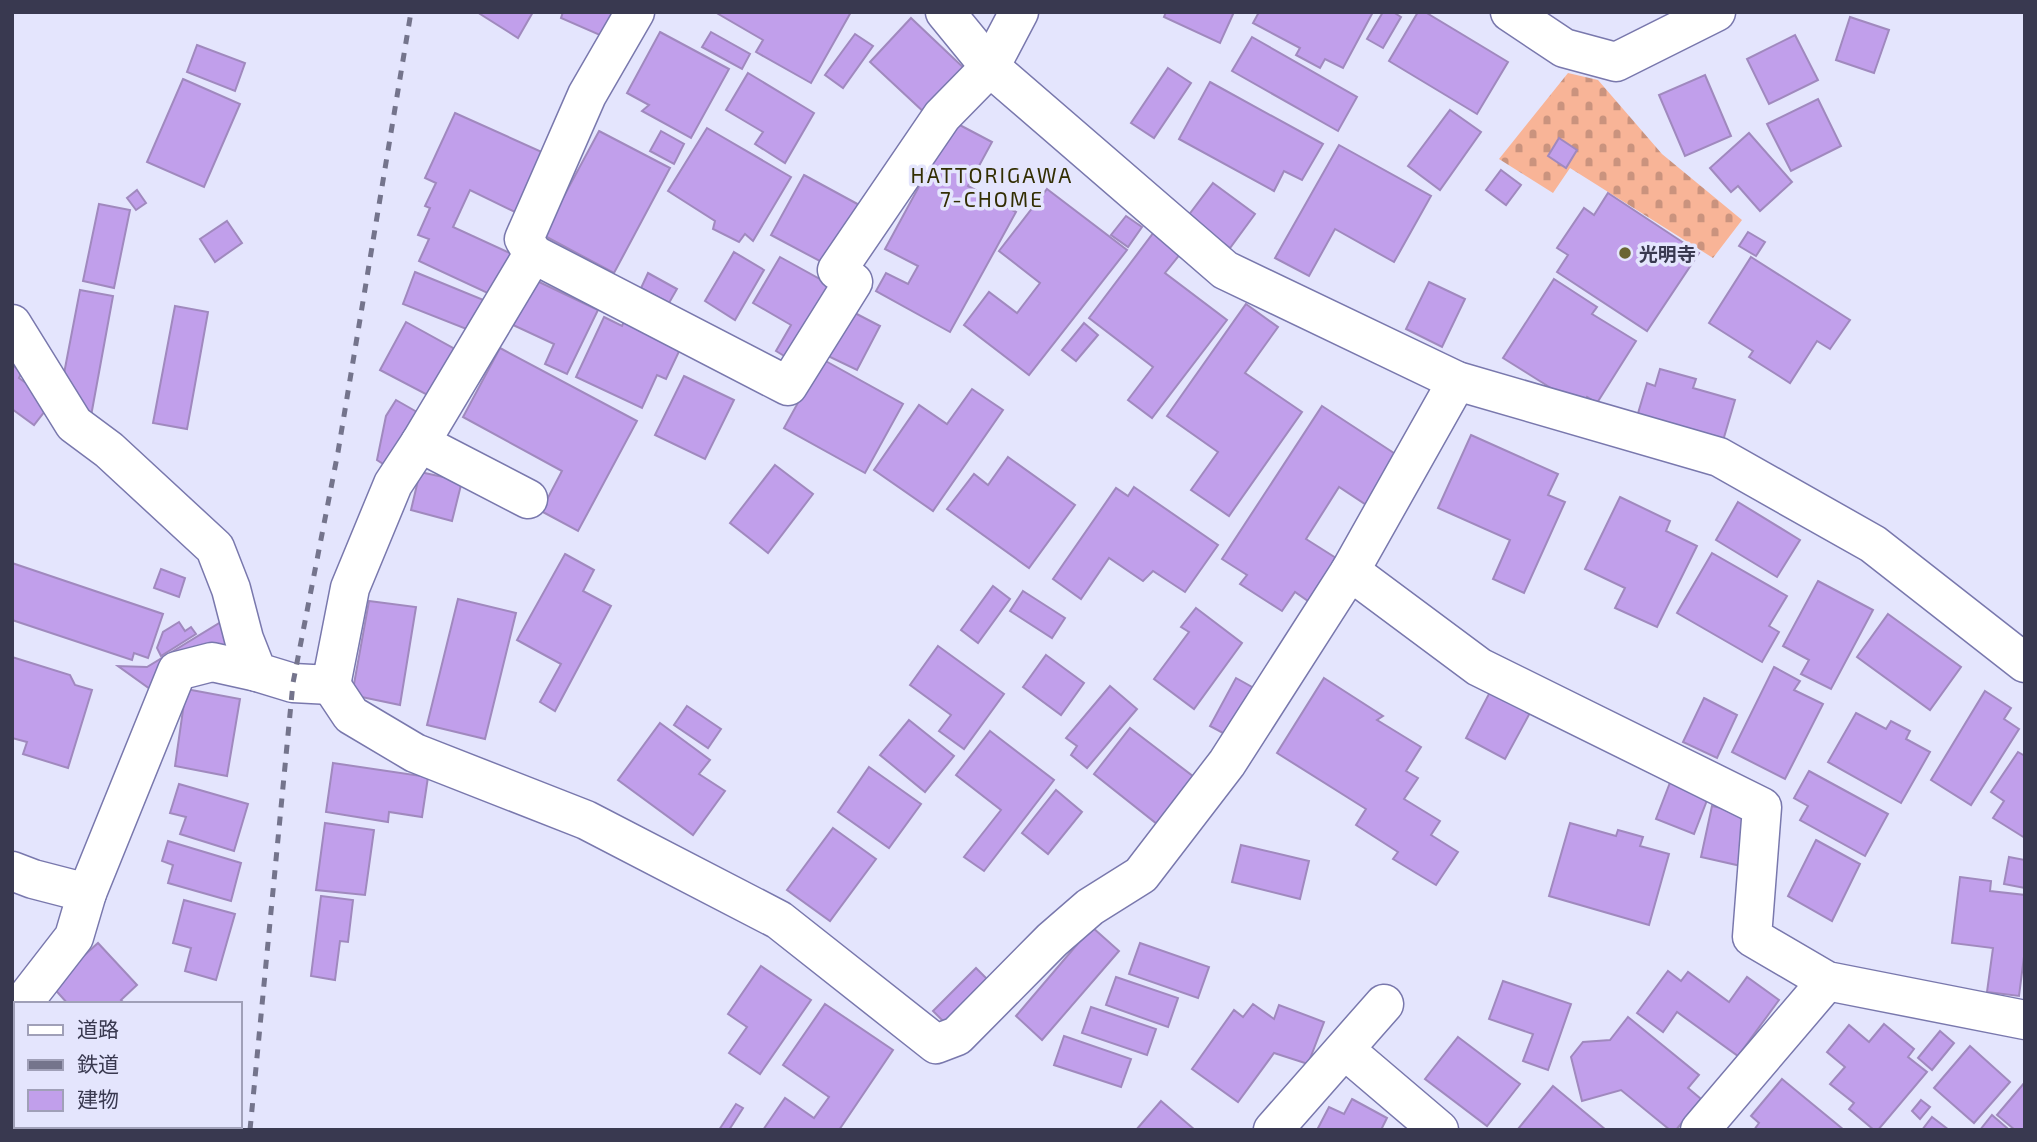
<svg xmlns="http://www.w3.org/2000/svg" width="2037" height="1142" viewBox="0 0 2037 1142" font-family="'Exo 2','Noto Sans JP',sans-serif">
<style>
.cemetery{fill:url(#cemetery-stones)}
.building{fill:#c19feb;stroke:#a089be;stroke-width:2}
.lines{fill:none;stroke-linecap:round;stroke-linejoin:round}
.street-casing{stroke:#7978ad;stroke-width:41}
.street{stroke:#fff;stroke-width:38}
.rail{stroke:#74748c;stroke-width:5;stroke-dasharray:9 9;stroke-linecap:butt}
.poi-dot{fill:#6a6532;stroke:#e4e5fd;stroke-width:2.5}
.labels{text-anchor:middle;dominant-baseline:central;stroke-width:7;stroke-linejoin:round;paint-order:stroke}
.poi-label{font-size:19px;font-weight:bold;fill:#393950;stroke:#e4e5fd;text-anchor:start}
.neighbourhood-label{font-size:21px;letter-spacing:2px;fill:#322e02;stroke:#e4e5fd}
</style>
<defs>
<pattern id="cemetery-stones" width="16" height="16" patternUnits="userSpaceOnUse" patternTransform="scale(1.75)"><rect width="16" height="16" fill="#f8b497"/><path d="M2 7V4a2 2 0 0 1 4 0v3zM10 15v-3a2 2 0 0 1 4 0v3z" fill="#ca937e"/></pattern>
</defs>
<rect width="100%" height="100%" fill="#e4e5fd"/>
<polygon class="cemetery" points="1568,73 1598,80 1662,154 1742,220 1713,258 1570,168 1553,193 1499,159"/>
<g class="building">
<polygon points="477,12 533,12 518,38"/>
<polygon points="563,12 620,12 609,39 561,18"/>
<polygon points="715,12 851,12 811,83 756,52 763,40"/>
<polygon points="1166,12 1234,12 1220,43 1164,17"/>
<polygon points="1259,12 1373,12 1343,68 1325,59 1320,68 1296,55 1300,48 1253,23"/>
<polygon points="1383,12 1393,12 1401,17 1383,48 1367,39"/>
<polygon points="1418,12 1425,12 1508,62 1477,114 1389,61"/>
<polygon points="1850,17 1889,30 1874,73 1836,60"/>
<polygon points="911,18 967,71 927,115 870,62"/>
<polygon points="660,32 729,69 691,138 642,111 649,105 627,93"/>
<polygon points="711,32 750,54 742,69 702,47"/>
<polygon points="855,34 873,46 843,88 825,75"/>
<polygon points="1795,35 1818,80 1769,104 1747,59"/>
<polygon points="1252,37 1357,97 1338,131 1232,71"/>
<polygon points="197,45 245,63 235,91 187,72"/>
<polygon points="1168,68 1191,83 1154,138 1131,123"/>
<polygon points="748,73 814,113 785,163 755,144 763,132 726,110"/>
<polygon points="1705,75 1731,136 1685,156 1659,95"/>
<polygon points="183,79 240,104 204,187 147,162"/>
<polygon points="1210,82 1323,144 1302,180 1284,171 1274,191 1179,139"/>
<polygon points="1818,99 1841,146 1791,171 1767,124"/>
<polygon points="1450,110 1481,132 1440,190 1408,166"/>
<polygon points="455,113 544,153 517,213 470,190 453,227 514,255 494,296 419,261 429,239 418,235 430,208 425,206 436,183 425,178"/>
<polygon points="954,122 992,142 968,186 1016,212 950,332 876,291 886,273 908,284 918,266 885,249"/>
<polygon points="707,128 791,177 753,241 745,234 739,242 713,229 715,221 668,191"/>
<polygon points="599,131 670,168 614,273 543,235"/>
<polygon points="661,131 684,144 674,164 650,151"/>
<polygon points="1749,133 1792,182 1760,211 1738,186 1731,192 1710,168"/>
<polygon points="1559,138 1577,150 1566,168 1548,156"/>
<polygon points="1339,145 1431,196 1394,262 1335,229 1309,276 1275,258"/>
<polygon points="1501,170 1521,185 1506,205 1486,190"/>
<polygon points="804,175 863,207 831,267 771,235"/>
<polygon points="1213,183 1255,214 1230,248 1188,216"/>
<polygon points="1047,189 1127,250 1029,375 964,325 989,292 1017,313 1040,283 999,251"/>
<polygon points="137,190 146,203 136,210 127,198"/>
<polygon points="1608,193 1699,253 1647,331 1557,272 1568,255 1557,248 1584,208 1594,215"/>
<polygon points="99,204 130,210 114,288 83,281"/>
<polygon points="1126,216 1142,227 1128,247 1111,235"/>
<polygon points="227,221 242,243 215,262 200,239"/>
<polygon points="1154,232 1181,253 1165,273 1227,320 1152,418 1128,400 1153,367 1089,318"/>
<polygon points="1748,232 1765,242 1756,256 1739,246"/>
<polygon points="734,252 764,270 735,320 705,301"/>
<polygon points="780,257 834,287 791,360 776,351 791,325 753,303"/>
<polygon points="1751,257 1850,320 1830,349 1817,341 1790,383 1749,357 1753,351 1709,323"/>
<polygon points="415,272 486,301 474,332 403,304"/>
<polygon points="648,273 677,289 669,303 641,288"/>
<polygon points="1554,279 1597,307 1592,314 1636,341 1597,403 1587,397 1583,404 1564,392 1562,395 1503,358"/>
<polygon points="535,280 598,310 567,374 545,364 554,344 513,325"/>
<polygon points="1429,282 1465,299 1442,347 1406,329"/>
<polygon points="80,290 113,296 91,416 62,384"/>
<polygon points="1246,304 1278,327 1245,373 1302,412 1229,516 1191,490 1218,452 1167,416"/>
<polygon points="175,306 208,312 187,429 153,423"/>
<polygon points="851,311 880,326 857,370 828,356"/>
<polygon points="604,317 622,326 626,317 683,343 666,379 657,375 642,408 576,377"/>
<polygon points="406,322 462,353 437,400 380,370"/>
<polygon points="1084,323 1098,335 1076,361 1062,350"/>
<polygon points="500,348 637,421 578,531 541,511 562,471 463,417"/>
<polygon points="822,359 903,404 865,473 784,428"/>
<polygon points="12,365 22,372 19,378 52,402 34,425 12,409"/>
<polygon points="1660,369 1696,379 1693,388 1735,400 1722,444 1636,420 1647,383 1655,386"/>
<polygon points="684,376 734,400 705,459 655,435"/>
<polygon points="972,389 1003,410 933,511 874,470 919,405 947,424"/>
<polygon points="396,400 417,412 385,465 377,460 386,416"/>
<polygon points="1322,406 1403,459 1371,508 1339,487 1306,539 1336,558 1308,601 1295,592 1282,611 1240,584 1247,575 1222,559"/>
<polygon points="1471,435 1558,474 1548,495 1565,502 1524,593 1493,579 1510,540 1438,508"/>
<polygon points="1008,457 1075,505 1029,568 947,509 974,474 988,485"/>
<polygon points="775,465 813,494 768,553 730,523"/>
<polygon points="420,472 462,481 452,521 411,510"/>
<polygon points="1134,487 1218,545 1185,592 1153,571 1143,581 1109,558 1081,599 1053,579 1116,488 1128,496"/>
<polygon points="1620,497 1670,521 1666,531 1697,546 1657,627 1615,608 1625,588 1585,569"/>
<polygon points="1738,502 1800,540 1777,577 1716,540"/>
<polygon points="1712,553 1787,596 1769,626 1779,632 1762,662 1677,613"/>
<polygon points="565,554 594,570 583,591 611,606 555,711 540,702 561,664 517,640"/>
<polygon points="12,563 163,614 148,658 134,653 132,660 12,620"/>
<polygon points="161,569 185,578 179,597 154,588"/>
<polygon points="1818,581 1873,610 1831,689 1801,674 1809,660 1783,646"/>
<polygon points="993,586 1010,599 978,643 961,630"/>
<polygon points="1023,591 1065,618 1052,638 1010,611"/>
<polygon points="458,599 516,613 485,739 427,725"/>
<polygon points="369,601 416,607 400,705 352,695"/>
<polygon points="1196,608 1242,643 1194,709 1154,679 1189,632 1181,627"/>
<polygon points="1888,614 1961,667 1930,710 1857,657"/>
<polygon points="179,622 185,631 191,627 196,634 161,656 157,648 163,632"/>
<polygon points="221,622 235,649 157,694 118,666 147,667"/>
<polygon points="938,646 1004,694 964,749 939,731 951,715 910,685"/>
<polygon points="1046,655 1084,683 1061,715 1023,687"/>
<polygon points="12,657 70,675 75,685 92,690 68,768 23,754 27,742 12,738"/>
<polygon points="1774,667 1800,681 1794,690 1823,704 1785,779 1732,752"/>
<polygon points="1236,678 1259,691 1234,739 1210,726"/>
<polygon points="1324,678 1383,716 1377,720 1421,747 1406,771 1418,778 1404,799 1440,821 1431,835 1458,852 1436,885 1393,859 1398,852 1356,825 1366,809 1277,753"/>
<polygon points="1110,686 1137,709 1087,768 1071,755 1077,746 1066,738"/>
<polygon points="186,689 240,699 227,776 175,766"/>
<polygon points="1491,690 1531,711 1505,759 1466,738"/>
<polygon points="1985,691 2011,708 2004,719 2019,729 1971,805 1931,780"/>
<polygon points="1704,698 1737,715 1717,758 1683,742"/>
<polygon points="687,706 721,729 708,748 674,725"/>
<polygon points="1856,713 1886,729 1891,721 1910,731 1906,739 1930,752 1901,803 1828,762"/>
<polygon points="909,720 954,756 925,792 880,755"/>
<polygon points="660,723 710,760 699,774 725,791 693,835 618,780"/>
<polygon points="1130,728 1194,777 1157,824 1094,774"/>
<polygon points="990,731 1054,780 984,871 964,857 1001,810 956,775"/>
<polygon points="2018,752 2025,756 2025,838 1993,818 2004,801 1991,792"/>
<polygon points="333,763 428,777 422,817 389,812 388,822 326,812"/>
<polygon points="869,767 921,804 889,848 838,812"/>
<polygon points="1809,771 1888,814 1865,856 1800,820 1808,806 1794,798"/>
<polygon points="1671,780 1709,795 1694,834 1656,819"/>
<polygon points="179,784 248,804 234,851 180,834 186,817 170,813"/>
<polygon points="1056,790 1082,812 1048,854 1022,833"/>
<polygon points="1712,806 1753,815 1741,866 1701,857"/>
<polygon points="325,823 374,830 365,895 316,890"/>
<polygon points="1570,823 1616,836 1618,830 1643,837 1640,846 1669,854 1649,925 1549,896"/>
<polygon points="833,828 876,859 830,921 787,890"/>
<polygon points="1816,840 1860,864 1832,921 1788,896"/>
<polygon points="168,841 241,863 231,901 168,883 173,865 162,861"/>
<polygon points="1241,845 1309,861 1300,899 1232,882"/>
<polygon points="2009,857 2025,860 2025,888 2004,884"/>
<polygon points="1960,877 1991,881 1990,891 2025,895 2025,949 2019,996 1987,992 1993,948 1952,943"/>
<polygon points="321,896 353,900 348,942 340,941 335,980 311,976"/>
<polygon points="184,900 235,914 216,980 185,971 191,948 173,943"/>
<polygon points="1092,927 1119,951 1042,1040 1016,1016"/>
<polygon points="98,943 137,985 121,1000 125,1004 68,1004 51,985"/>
<polygon points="1140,943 1209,967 1198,998 1129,974"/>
<polygon points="761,966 811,1000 760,1074 729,1053 747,1027 728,1014"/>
<polygon points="976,968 993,985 950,1028 933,1011"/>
<polygon points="1668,971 1681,981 1688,972 1729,1002 1747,977 1779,1000 1738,1056 1677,1012 1663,1032 1637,1013"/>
<polygon points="1116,977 1178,998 1168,1027 1106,1005"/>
<polygon points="1503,981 1571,1004 1548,1070 1523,1061 1533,1034 1489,1019"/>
<polygon points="825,1004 893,1050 839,1130 763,1130 785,1098 814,1118 829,1097 783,1065"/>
<polygon points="1253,1004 1274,1019 1279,1005 1324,1022 1308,1064 1274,1053 1238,1102 1192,1069 1234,1010 1243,1017"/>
<polygon points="1091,1007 1156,1029 1147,1055 1082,1033"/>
<polygon points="1628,1017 1699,1075 1688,1088 1701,1099 1676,1130 1670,1130 1621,1090 1582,1101 1571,1057 1583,1042 1610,1040"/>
<polygon points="1884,1024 1914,1049 1908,1057 1927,1072 1878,1130 1874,1130 1849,1109 1854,1103 1830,1084 1845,1067 1827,1052 1849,1025 1869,1042"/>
<polygon points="1940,1031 1954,1043 1932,1070 1918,1058"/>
<polygon points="1064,1036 1131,1059 1121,1087 1054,1065"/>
<polygon points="1458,1037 1520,1084 1487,1126 1425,1079"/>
<polygon points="1970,1046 2010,1082 1974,1123 1934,1088"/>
<polygon points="16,1055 16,1122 12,1120 12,1061"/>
<polygon points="1782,1079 1844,1130 1754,1130 1759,1123 1751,1116"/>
<polygon points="2025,1082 2025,1130 2015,1130 1997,1115"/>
<polygon points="1553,1086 1606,1130 1518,1129"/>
<polygon points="1352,1099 1387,1118 1381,1130 1317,1130 1329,1107 1344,1114"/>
<polygon points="1921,1100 1930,1107 1920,1119 1912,1111"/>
<polygon points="1161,1101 1195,1130 1136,1130"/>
<polygon points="736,1104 743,1108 729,1130 719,1130"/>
<polygon points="1992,1115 2007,1128 2006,1130 1980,1130"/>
<polygon points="1932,1117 1949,1130 1922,1130"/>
<polygon points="73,1126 175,1126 184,1130 72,1130"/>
</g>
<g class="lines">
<g class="street-casing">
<g id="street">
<polyline points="945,12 990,67 1225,270 1457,381 1719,457 1873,544 2025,663"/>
<polyline points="1510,12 1564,48 1616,62 1716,12"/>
<polyline points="533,254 524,239 587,95 635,12"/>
<polyline points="12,324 74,424 109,450 215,548 231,589 244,639 257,672 293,683 331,685 350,588 393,484 420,443"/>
<polyline points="528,499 420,443 533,254 788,386 853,282 837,270 942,116 990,67 1019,12"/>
<polyline points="1350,571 1479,667 1762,807 1752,937 1827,981 2025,1020"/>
<polyline points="331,685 351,715 415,753 586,820 779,920 936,1044 957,1036 1052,940 1090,907 1141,875 1227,763 1350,571 1457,381"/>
<polyline points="12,871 33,879 87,893 177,671 212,662 257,672"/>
<polyline points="22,1004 74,937 87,893"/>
<polyline points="1345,1050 1439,1130"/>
<polyline points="1273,1130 1384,1004"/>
<polyline points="1700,1130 1827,981"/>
</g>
</g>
<use href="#street" class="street"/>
<polyline class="rail" points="250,1130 293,683 338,452 411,12"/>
</g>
<circle class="poi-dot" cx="1625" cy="253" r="7"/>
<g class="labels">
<g class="poi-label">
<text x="1639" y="253">光明寺</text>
</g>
<g class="neighbourhood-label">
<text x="992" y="174">HATTORIGAWA<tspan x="992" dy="24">7-CHOME</tspan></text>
</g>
</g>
<rect width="2037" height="1142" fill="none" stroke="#393950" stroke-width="28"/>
<rect x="14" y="1002" width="228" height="126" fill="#e4e5fd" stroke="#a0a0b8" stroke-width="2"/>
<rect x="28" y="1025" width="35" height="10" fill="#ffffff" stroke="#a0a0b8" stroke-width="2"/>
<text x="77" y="1037" font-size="21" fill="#393950">道路</text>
<rect x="28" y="1060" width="35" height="10" fill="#74748c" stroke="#a0a0b8" stroke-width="2"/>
<text x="77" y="1072" font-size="21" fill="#393950">鉄道</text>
<rect x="28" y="1090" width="35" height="21" fill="#c19feb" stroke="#a0a0b8" stroke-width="2"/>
<text x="77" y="1107" font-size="21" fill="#393950">建物</text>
</svg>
